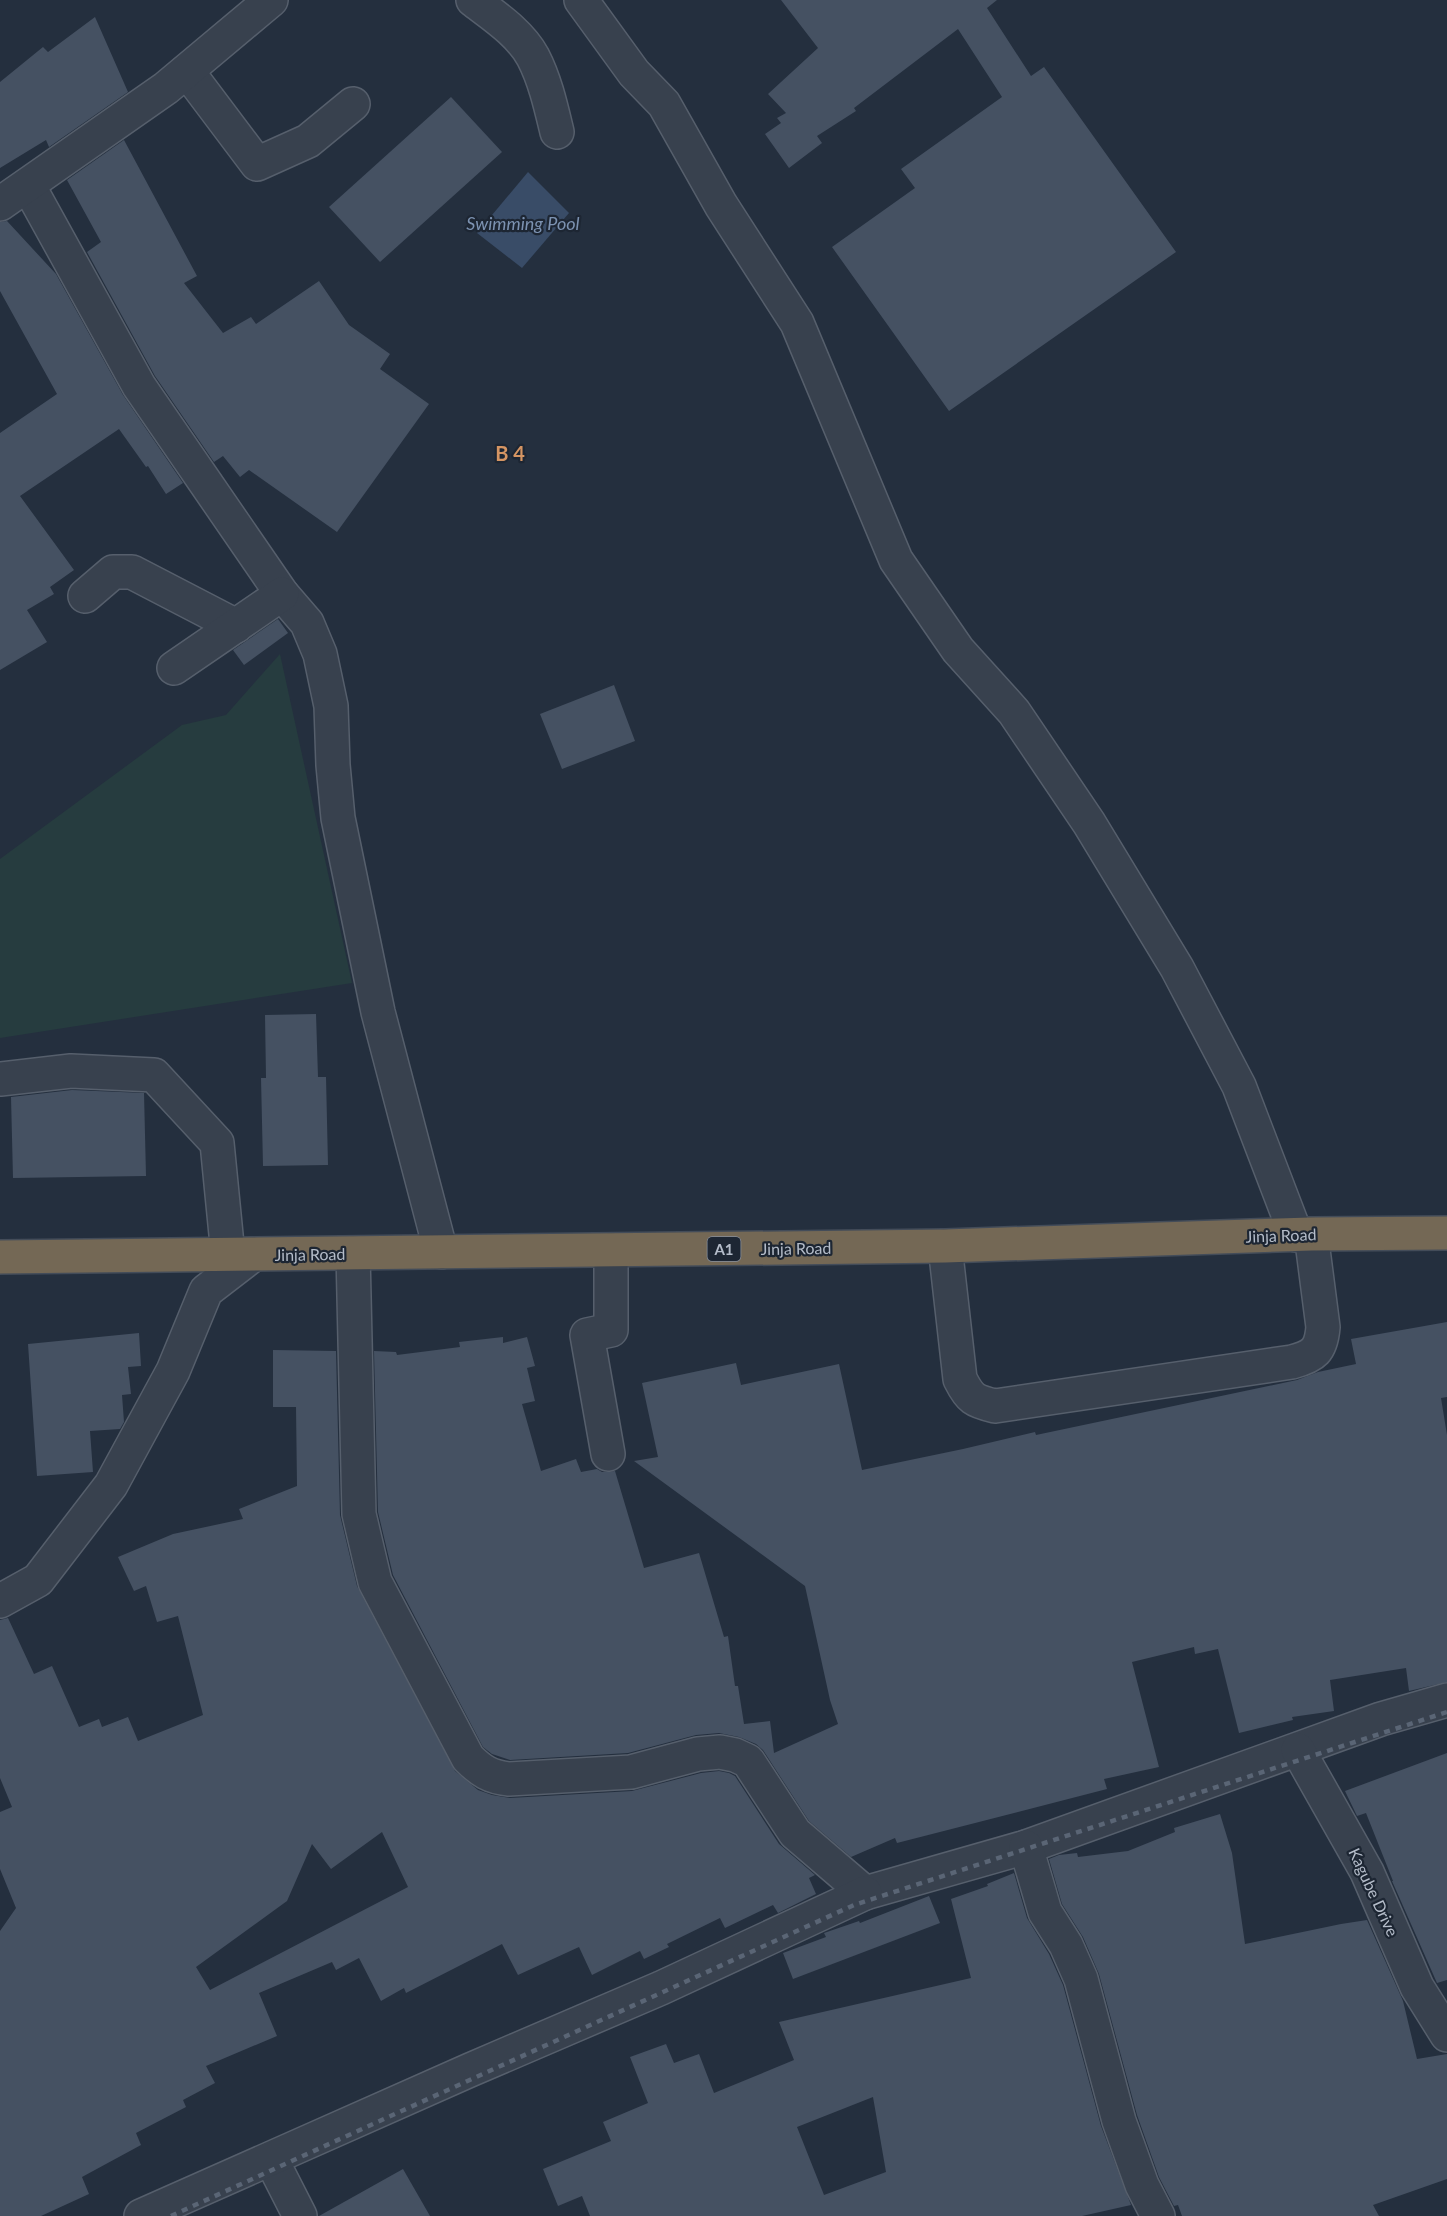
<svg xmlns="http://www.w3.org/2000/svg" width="1447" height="2216" viewBox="0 0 1447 2216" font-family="Lato,sans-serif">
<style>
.green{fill:#263c3f}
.water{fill:#394c67}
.building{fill:#455162;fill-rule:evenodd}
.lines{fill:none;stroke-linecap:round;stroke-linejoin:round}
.minor-casing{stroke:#565f6c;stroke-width:36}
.highway-casing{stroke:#434c59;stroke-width:36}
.minor{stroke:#38414e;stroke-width:33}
.highway{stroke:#746855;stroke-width:33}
.rail{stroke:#5a6575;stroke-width:4.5;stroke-dasharray:6 6;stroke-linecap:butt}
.labels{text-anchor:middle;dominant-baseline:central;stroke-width:4.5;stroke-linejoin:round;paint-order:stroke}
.shield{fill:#1d2633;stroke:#878f9c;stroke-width:1.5}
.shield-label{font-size:15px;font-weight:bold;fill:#b4bcc9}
.street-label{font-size:16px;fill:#b4bcc9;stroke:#1d2633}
.water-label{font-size:18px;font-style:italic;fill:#7c92b1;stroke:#1d2633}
.quarter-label{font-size:20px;font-weight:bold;fill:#d59563;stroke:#1d2633}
</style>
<rect width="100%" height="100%" fill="#242f3e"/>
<polygon class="green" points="280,654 352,983 0,1038 0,859 182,725 226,715"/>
<polygon class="water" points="528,172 569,213 522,268 477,233"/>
<g class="building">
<polygon points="781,0 997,0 987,8 1031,76 1044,67 1176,252 949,411 832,247 915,188 901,169 1002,97 958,29 854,108 856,111 817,136 822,143 789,168 765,134 781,123 777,118 786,113 768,94 818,48"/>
<polygon points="95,17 128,92 49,147 46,140 0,168 0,82 43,47 48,52"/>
<polygon points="451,97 502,152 380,262 329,207"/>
<polygon points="124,140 197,276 184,283 223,333 251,317 256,324 319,281 349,325 390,354 380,369 429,404 337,532 249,470 240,477 223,456 214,462 155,376 87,252 101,242 67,180"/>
<polygon points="7,221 56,274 123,395 183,483 166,494 148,466 146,467 119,429 20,496 74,570 50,587 54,594 27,610 47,642 0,670 0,433 57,394 0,291 0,222"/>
<polygon points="278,619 288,633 244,665 233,650"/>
<polygon points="614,685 635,741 562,769 540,714"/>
<polygon points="316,1014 318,1077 326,1077 328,1165 263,1166 261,1078 266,1078 265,1015"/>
<polygon points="72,1090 144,1093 146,1176 13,1178 11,1097"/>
<polygon points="1447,1322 1447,1397 1441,1398 1447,1435 1447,1682 1409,1691 1406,1668 1330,1680 1334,1711 1292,1717 1293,1720 1239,1733 1218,1649 1195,1654 1194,1647 1132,1662 1159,1767 1104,1779 1107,1789 897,1843 895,1838 851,1857 809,1821 763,1750 756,1744 739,1737 719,1733 696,1735 628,1753 510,1760 492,1754 483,1747 393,1575 378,1512 374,1351 396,1352 397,1355 460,1347 459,1342 503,1337 503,1343 527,1337 535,1366 527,1368 535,1401 522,1404 541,1471 576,1459 581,1472 597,1469 602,1472 615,1471 644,1568 699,1553 724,1637 728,1636 735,1686 738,1686 744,1724 770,1721 774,1753 838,1724 830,1700 805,1586 634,1461 658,1457 642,1383 736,1363 741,1385 839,1364 862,1470 963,1449 1035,1432 1036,1435 1297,1380 1318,1372 1356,1364 1351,1339"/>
<polygon points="139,1333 141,1366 128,1367 131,1394 122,1395 124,1422 120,1429 90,1431 93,1472 37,1476 28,1344"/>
<path d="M 273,1350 L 336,1351 L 340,1515 L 357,1586 L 455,1771 L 478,1790 L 492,1795 L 510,1798 L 632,1791 L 701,1773 L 719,1771 L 729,1773 L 735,1776 L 779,1844 L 815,1875 L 809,1878 L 816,1894 L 778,1913 L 773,1905 L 725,1928 L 720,1918 L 667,1944 L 669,1947 L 644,1959 L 640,1951 L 592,1975 L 579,1947 L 518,1975 L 502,1944 L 406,1993 L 404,1988 L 381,2001 L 359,1958 L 336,1970 L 332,1962 L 259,1993 L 277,2036 L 206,2066 L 215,2083 L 183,2100 L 186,2107 L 136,2133 L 141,2145 L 82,2177 L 89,2194 L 41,2216 L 0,2216 L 0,1931 L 16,1908 L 0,1869 L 0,1812 L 12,1807 L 0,1778 L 0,1620 L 8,1618 L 34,1674 L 52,1666 L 79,1727 L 99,1719 L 102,1727 L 128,1717 L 138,1741 L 203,1715 L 178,1616 L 157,1622 L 146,1586 L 134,1591 L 118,1557 L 173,1534 L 243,1519 L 239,1509 L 297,1486 L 296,1407 L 273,1407 ZM 382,1832 L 408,1887 L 210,1990 L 196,1967 L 287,1901 L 312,1844 L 331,1869 Z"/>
<polygon points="1447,1753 1447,1980 1437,1983 1392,1881 1393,1881 1366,1813 1357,1816 1345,1791"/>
<polygon points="1220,1814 1232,1853 1245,1944 1341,1924 1367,1920 1403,2001 1417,2059 1447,2054 1447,2179 1373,2205 1379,2216 1182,2216 1178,2205 1174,2206 1159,2177 1137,2115 1099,1974 1083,1937 1062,1904 1049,1859 1059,1855 1077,1853 1078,1857 1128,1851 1175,1832 1174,1828"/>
<path d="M 1014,1873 L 1027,1918 L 1049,1954 L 1063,1985 L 1101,2126 L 1131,2205 L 1082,2216 L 590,2216 L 582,2196 L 558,2206 L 543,2169 L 611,2141 L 603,2122 L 648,2103 L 630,2057 L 666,2044 L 674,2063 L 699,2054 L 714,2093 L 794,2060 L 779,2022 L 971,1978 L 951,1899 L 988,1886 L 987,1884 ZM 873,2097 L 886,2172 L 824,2195 L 797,2127 Z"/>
<polygon points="929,1896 940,1923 793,1979 783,1953 826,1937 824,1933 859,1921 860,1923"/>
<polygon points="403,2169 430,2216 319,2216"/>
</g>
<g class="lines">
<g class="minor-casing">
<g id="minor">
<path d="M 473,0 C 494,16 520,33 533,57 C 545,80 551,107 557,132"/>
<polyline points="581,0 634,73 664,104 721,205 797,323 896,560 958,650 1014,712 1089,823 1177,968 1239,1086 1296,1235"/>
<polyline points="187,71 257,164 308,141 353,104"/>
<polyline points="28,185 139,386 282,594 307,623 320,654 331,706 333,765 338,818 378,1012 441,1252"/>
<polyline points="0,204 166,88 271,0"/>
<polyline points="85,596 113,572 132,572 236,626"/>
<polyline points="174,668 282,594"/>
<polyline points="0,1079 71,1071 154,1075 217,1143 228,1255"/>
<path d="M 945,1246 L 960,1379 C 970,1399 974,1401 995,1406 L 1292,1362 C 1314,1356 1321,1351 1323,1327 L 1311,1234"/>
<path d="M 353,1253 L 359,1514 L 375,1582 L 468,1758 C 481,1771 490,1777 509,1779 L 631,1772 L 698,1754 L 720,1752 L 735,1755 L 748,1761 L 795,1833 L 865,1893 L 1026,1847 L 1381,1719 L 1447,1700"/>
<polyline points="608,1454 587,1335 611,1330 611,1250"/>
<polyline points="0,1601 38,1580 111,1485 173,1371 206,1291 254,1254"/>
<polyline points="1298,1750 1367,1872 1417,1987 1447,2035"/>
<polyline points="1026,1847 1045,1912 1066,1945 1081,1979 1119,2121 1142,2185 1158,2216"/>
<polyline points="271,2159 300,2216"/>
<polyline points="141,2216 470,2070 661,1988 865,1893"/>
</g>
</g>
<g class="highway-casing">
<polyline id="highway" points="0,1257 945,1246 1311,1234 1447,1233"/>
</g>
<use href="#minor" class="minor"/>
<use href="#highway" class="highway"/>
<polyline class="rail" points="171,2216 854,1905 1447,1712"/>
</g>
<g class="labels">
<rect class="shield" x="707.5" y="1237" width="33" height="24" rx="4.5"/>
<g class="shield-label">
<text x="724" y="1249">A1</text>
</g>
<g class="street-label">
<text transform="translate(1281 1235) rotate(-2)">Jinja Road</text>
<text transform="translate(796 1248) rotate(-1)">Jinja Road</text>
<text transform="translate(310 1254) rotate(-1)">Jinja Road</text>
<text transform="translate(1374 1892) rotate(65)">Kagube Drive</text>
</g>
<g class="water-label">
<text x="523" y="223">Swimming Pool</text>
</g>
<g class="quarter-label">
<text x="510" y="453">B 4</text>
</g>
</g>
</svg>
